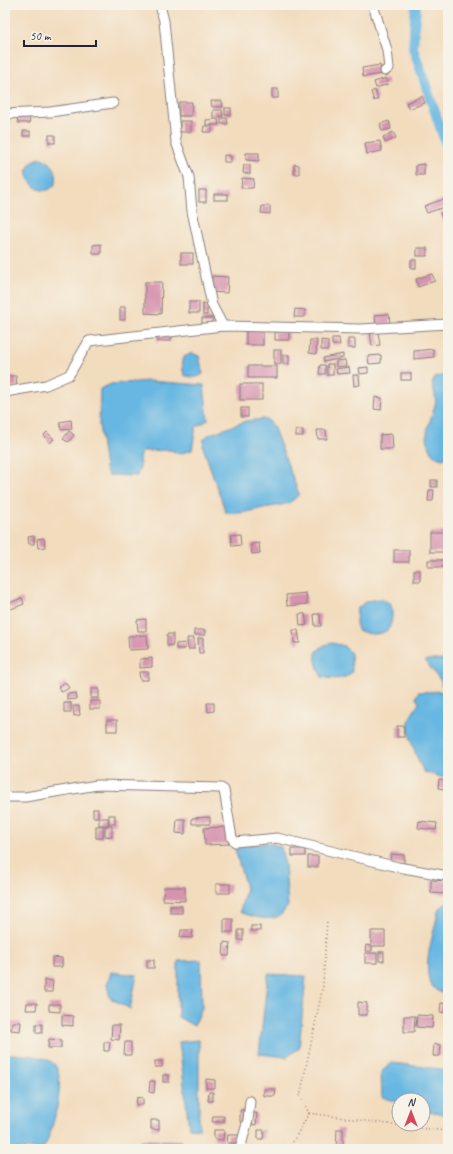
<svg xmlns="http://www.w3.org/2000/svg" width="453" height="1154" viewBox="0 0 453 1154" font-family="Caveat,sans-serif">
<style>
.water{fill:#67b7e2;stroke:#446c8e}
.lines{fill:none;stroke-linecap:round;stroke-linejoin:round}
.canal{stroke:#67b7e2;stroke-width:10}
.building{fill:#d693af}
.street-casing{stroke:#8a7f7c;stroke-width:11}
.path{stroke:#8a7f7c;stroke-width:1.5;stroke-dasharray:1 3;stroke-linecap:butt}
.street{stroke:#fff;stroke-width:9}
</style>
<rect width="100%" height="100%" fill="#f7f3e8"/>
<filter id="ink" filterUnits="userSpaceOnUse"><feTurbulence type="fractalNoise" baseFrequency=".025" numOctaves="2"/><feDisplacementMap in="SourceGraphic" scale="8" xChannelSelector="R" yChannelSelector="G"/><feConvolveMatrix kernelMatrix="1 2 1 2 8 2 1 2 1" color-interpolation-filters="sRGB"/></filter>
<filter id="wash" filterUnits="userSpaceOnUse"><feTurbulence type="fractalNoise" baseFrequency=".012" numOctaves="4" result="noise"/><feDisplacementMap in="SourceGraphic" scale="16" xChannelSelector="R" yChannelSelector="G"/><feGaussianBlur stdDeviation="0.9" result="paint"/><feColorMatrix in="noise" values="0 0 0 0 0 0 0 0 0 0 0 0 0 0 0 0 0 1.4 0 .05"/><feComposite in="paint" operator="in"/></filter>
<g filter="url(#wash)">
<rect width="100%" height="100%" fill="#f2dcbe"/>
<g class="water">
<path d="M 41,158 C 53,162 58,171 56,183 C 40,207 10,165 41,158 Z"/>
<path d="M 192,353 L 199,356 L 203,374 C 196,379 191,377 184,375 C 182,368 182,363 184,357 Z"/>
<path d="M 448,375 L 448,457 L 442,459 L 434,456 C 421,433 429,427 435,405 C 437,399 433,389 432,383 L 436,377 Z"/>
<polygon points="148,381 204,385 208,420 196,427 192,450 179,454 171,450 143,451 139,457 140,466 137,476 108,475 105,469 99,424 100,389 111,384"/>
<path d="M 263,419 L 269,421 L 273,426 L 299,494 C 289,508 273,505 259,509 C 247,512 238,514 226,513 L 203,447 L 204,439 L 208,435 L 246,421 Z"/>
<path d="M 380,599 C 383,600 386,601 389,603 C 394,608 393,627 386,631 C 378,636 366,634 358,630 L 356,623 L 357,609 L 366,601 Z"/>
<path d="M 332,643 L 344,646 L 351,653 L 352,672 C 344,681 333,679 322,677 C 314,660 310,648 332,643 Z"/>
<polygon points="426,660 448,660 448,689 442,686 441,681 426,662"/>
<path d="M 448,691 L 448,779 L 424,772 C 418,761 406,733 409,722 C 410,715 416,709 419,703 L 416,698 L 418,692 Z"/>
<path d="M 270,843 L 281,847 L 285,865 L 288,906 C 285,909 283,914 279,916 C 269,922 250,916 240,912 L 246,888 L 235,849 L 236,846 Z"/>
<path d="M 448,903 L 448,994 C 417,992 429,949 434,930 C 436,923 437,915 439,908 Z"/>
<polygon points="201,960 202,1008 194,1026 178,1017 178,961"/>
<polygon points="111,972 137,975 130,1009 110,998 107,985"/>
<polygon points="268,974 306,976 299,1048 287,1057 259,1054"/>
<polygon points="199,1040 199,1129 189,1128 179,1042"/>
<path d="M 13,1054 C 24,1055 45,1055 54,1064 C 68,1077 52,1135 43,1149 L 5,1149 L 5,1055 Z"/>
<polygon points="392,1063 448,1070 448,1115 423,1110 423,1100 399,1100 399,1103 382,1097 381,1072"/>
<polygon points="141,1140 181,1141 181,1149 142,1149"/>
</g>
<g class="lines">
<polyline class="canal" points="416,5 413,48 448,150"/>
</g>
<g id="blocks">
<g class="building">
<polygon points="380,65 381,74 363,77 362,68"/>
<polygon points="386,78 388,84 376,88 374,82"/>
<rect x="272" y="89" width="6" height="9"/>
<polygon points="375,90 378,99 374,101 371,92"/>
<polygon points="422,96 425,103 409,109 406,103"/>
<polygon points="211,101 222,101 223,107 212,107"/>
<polygon points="179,102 192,102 191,116 179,116"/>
<rect x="225" y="108" width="6" height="7"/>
<polygon points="213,110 222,110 223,116 213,117"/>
<polygon points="29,117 30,123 18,123 17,118"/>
<polygon points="221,118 227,118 228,124 221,124"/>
<polygon points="218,119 219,125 206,125 206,120"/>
<rect x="180" y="121" width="11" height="11"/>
<polygon points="389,121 391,129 382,131 380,124"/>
<polygon points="204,126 212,126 212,132 203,132"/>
<rect x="23" y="131" width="7" height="5"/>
<polygon points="393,132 396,138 385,143 383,137"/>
<rect x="49" y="135" width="6" height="8"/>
<polygon points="380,141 382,151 367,154 365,143"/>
<polygon points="246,153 259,153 259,161 246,160"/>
<polygon points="224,155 231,156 231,162 224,162"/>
<polygon points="294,164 299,165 299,174 294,174"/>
<polygon points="424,164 424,175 416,175 416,165"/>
<polygon points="244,165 250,165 250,174 243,173"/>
<polygon points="242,178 254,179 253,188 241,188"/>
<rect x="199" y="190" width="7" height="12"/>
<rect x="214" y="194" width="14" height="6"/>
<polygon points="444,199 447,206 427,213 424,206"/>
<polygon points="262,206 270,206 270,214 261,213"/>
<polygon points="447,211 448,222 444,223 440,213"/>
<polygon points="101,244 101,254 93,254 93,245"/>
<rect x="417" y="248" width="10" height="8"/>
<rect x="181" y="253" width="12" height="11"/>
<rect x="411" y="260" width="5" height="8"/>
<polygon points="432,274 435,281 418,287 416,279"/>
<polygon points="212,276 228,277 227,293 211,292"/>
<polygon points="145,282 162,282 161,314 145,313"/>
<rect x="189" y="302" width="10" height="11"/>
<rect x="203" y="304" width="4" height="11"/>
<rect x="120" y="307" width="5" height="13"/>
<polygon points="295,309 305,310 305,317 294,317"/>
<polygon points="389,314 390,324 376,326 375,315"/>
<polygon points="202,318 212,318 213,324 202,324"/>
<rect x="246" y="330" width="17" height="15"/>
<rect x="275" y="332" width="14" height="8"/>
<polygon points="370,332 378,332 380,345 372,346"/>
<rect x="157" y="335" width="14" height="6"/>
<polygon points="332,338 339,338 340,345 332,345"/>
<rect x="348" y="339" width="7" height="9"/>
<polygon points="310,340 317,340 316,354 309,353"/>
<polygon points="321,340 328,341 328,350 321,350"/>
<polygon points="433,349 434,357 414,359 414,351"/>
<rect x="274" y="350" width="7" height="14"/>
<polygon points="343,354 343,358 324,362 323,358"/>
<rect x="283" y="355" width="6" height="9"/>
<polygon points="381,355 381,363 369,364 368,356"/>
<polygon points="345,360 346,366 336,367 336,361"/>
<rect x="327" y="364" width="6" height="11"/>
<polygon points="320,365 325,365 325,374 319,374"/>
<rect x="248" y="366" width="29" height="12"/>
<polygon points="349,367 350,373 337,374 336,369"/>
<polygon points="368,367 368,373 360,374 359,368"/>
<rect x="401" y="373" width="10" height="7"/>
<polygon points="353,375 359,375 360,385 354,386"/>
<polygon points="7,376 16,376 17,386 8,387"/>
<rect x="240" y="384" width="22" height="16"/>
<polygon points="375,397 382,398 381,410 374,409"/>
<rect x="241" y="408" width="7" height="9"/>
<polygon points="71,420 72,429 61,430 60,422"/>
<rect x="296" y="430" width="7" height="6"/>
<polygon points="317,430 326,430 327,439 318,439"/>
<polygon points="69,431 74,435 68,442 63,439"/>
<polygon points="47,432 54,439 50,443 44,435"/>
<polygon points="392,434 393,449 380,449 380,435"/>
<rect x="431" y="480" width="6" height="7"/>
<polygon points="429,490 434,490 433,501 428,501"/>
<rect x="430" y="532" width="15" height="20"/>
<polygon points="240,534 241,545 232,546 231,535"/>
<polygon points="34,536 34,544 29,544 28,537"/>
<polygon points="44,538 45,547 38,548 37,539"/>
<polygon points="259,543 260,553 252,554 251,544"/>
<rect x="394" y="550" width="15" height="12"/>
<rect x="428" y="560" width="16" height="7"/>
<rect x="414" y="570" width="6" height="11"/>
<polygon points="306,593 307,604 287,606 286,595"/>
<polygon points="22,598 24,604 11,609 9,603"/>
<polygon points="299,614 305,614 307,625 300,626"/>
<polygon points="314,614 320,614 321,626 315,626"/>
<polygon points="146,619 146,631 138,631 137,620"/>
<rect x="194" y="630" width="11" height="5"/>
<polygon points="293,630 298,630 300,643 294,643"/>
<polygon points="167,634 173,634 173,645 167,646"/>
<polygon points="147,635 148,649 129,650 128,636"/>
<polygon points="187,638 194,638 194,649 188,649"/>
<polygon points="198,638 203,638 203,653 199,653"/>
<polygon points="185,643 185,649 176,649 176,644"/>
<polygon points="152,658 152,667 140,668 140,659"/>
<polygon points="139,672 148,672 148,680 140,680"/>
<polygon points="65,682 69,688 62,692 58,687"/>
<rect x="91" y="689" width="8" height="9"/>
<polygon points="76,693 77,699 67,700 67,694"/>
<rect x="90" y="701" width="10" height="8"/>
<rect x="64" y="703" width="7" height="9"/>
<polygon points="207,703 214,703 214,711 208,712"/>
<polygon points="73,706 79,706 80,715 74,716"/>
<rect x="107" y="720" width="10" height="11"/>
<rect x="397" y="726" width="7" height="11"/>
<polygon points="439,779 445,780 444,789 438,788"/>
<rect x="93" y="809" width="5" height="8"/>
<rect x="109" y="815" width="6" height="9"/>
<polygon points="210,817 210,824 192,824 192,818"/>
<rect x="99" y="818" width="9" height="7"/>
<polygon points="177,819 185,819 185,834 176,833"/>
<polygon points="419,821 437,823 436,830 418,828"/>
<rect x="96" y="826" width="7" height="12"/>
<polygon points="105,826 112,826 112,837 105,836"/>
<polygon points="229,827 229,844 205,845 204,828"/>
<rect x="292" y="849" width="13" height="7"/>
<polygon points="391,854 404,855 404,864 390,863"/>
<rect x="308" y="856" width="10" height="11"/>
<polygon points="431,880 448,881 447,894 431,893"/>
<rect x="216" y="884" width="14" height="9"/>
<polygon points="164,887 185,887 185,901 163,900"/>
<rect x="170" y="906" width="12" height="7"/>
<rect x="224" y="919" width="9" height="13"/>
<rect x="251" y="926" width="9" height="5"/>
<polygon points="181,930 193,930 192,938 180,937"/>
<rect x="238" y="930" width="5" height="10"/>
<polygon points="371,931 385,931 385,946 372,946 372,951 365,951 366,945 371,946"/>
<polygon points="224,942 230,943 229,956 223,956"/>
<rect x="379" y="952" width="5" height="9"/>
<rect x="365" y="953" width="12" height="10"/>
<polygon points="52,957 62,958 62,967 52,967"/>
<rect x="147" y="960" width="7" height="8"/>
<polygon points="44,980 53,981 52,992 44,992"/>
<polygon points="358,1002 367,1003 367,1015 358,1015"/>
<polygon points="27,1003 37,1003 36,1010 26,1010"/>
<polygon points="441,1003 448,1004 448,1013 440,1012"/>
<polygon points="49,1004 60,1004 60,1012 49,1011"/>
<polygon points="62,1015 73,1016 73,1026 62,1025"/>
<polygon points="417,1015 433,1016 432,1028 416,1027"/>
<polygon points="404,1016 415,1016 414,1032 404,1032"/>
<polygon points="12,1022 21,1022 20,1031 11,1030"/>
<rect x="36" y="1024" width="6" height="9"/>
<polygon points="112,1025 120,1025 119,1040 111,1039"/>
<polygon points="49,1039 61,1040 61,1048 48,1048"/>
<polygon points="104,1042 110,1042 109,1051 104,1051"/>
<polygon points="125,1042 131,1042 131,1055 124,1055"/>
<polygon points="434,1044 441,1045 440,1056 433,1056"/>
<rect x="155" y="1061" width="7" height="6"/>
<rect x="163" y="1075" width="6" height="7"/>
<polygon points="206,1079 215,1080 215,1088 206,1088"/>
<polygon points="150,1081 155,1081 154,1093 149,1092"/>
<polygon points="264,1089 276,1089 275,1096 264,1096"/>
<polygon points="209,1092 213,1092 213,1101 208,1101"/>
<polygon points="137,1097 143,1098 143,1105 136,1105"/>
<polygon points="240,1110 247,1110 246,1122 240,1122"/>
<polygon points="252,1113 257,1113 256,1125 251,1124"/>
<polygon points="213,1116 224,1116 224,1122 212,1122"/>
<polygon points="151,1120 159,1120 159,1130 151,1129"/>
<polygon points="337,1129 343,1129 343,1149 336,1149"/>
<polygon points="214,1130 224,1130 223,1140 214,1139"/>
<polygon points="258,1130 264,1130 263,1139 258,1139"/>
<polygon points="228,1135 241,1135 241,1138 238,1138 238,1143 227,1143"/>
</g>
</g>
</g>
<g filter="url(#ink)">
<use href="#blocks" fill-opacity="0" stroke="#8a7f7c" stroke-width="1"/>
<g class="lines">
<g class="street-casing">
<g id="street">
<polyline points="160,5 164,21 176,142 189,177 192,211 212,305 223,326"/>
<polyline points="373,5 387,50 389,68 385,71"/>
<polyline points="5,114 50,112 113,103"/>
<polyline points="5,392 46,385 69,375 89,341 223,326 361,329 448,324"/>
<polyline points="5,795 7,797 25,797 97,785 221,788 224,790 232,838 235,842 277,838 398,867 448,876"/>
<polyline points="240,1149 248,1120 250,1101"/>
</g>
</g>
<g class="path">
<polyline points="309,1113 409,1127 448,1131"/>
<polyline points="289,1149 309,1113 300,1096 323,986 327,919"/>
</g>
<use href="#street" class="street"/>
</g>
</g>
<rect width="453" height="1154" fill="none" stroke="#f7f3e8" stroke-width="20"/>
<g transform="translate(411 1112)"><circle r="19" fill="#f7f3e8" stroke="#a29fa3"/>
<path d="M0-3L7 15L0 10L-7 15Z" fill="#d1495b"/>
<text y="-6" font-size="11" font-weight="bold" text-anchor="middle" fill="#22223b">N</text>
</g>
<path d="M24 40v6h72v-6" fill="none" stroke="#22223b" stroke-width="2"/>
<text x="30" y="40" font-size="12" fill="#22223b" stroke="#f7f3e8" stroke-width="3" paint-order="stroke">50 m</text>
</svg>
